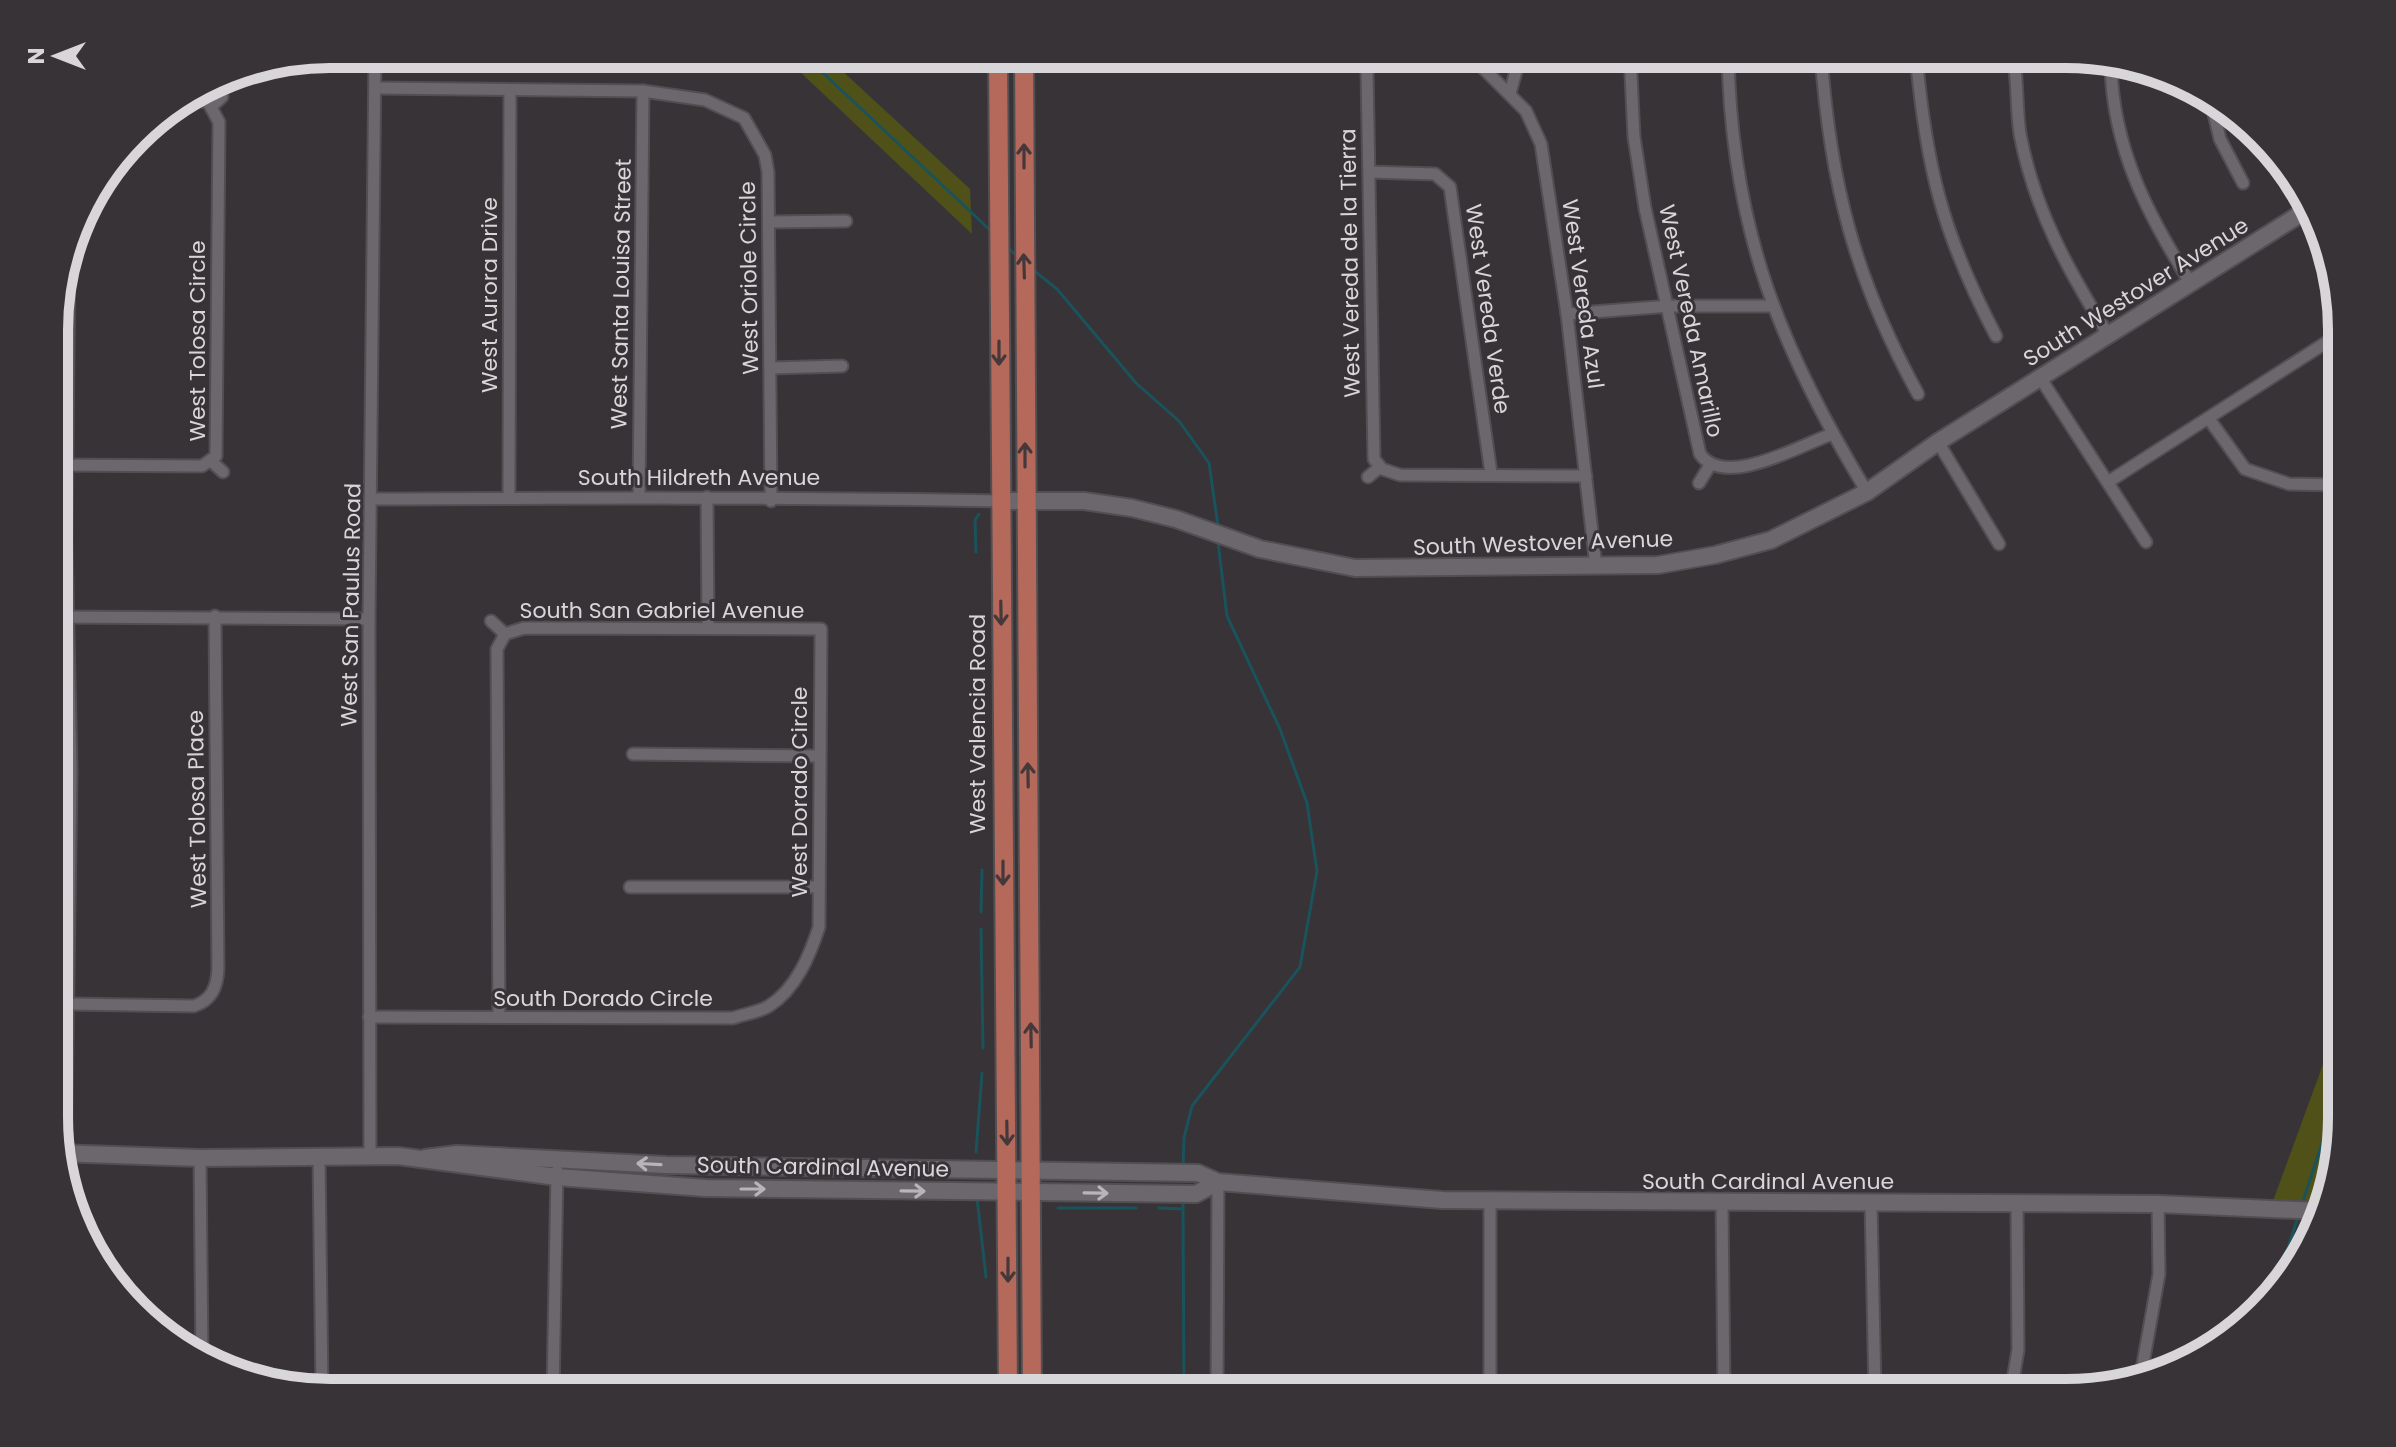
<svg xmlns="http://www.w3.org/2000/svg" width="2396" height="1447" viewBox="0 0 2396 1447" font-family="Poppins,sans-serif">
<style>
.green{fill:#4f5119}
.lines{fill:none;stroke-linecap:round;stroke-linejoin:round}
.stream{stroke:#1a535b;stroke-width:3}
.street-casing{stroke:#524f53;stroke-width:15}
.secondary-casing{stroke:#524f53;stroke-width:20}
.primary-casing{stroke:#524f53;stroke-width:22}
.street{stroke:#6b676c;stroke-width:11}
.secondary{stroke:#6b676c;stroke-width:16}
.primary{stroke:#b5695b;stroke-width:18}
.oneway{stroke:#44383b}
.oneway2{stroke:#b7b5b8}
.labels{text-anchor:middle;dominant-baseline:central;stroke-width:6;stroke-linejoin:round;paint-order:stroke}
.street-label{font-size:22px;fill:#d8d6d8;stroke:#373337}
.rim{fill:none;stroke:#d8d6d8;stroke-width:10}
</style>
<rect width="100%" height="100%" fill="#373337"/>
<g class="green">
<polygon points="781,54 824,54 970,189 972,234"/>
<polygon points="2341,1015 2341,1134 2321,1203 2273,1201"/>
</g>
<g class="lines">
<g class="stream">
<polyline points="803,54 991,231"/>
<polyline points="1005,245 1017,256"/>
<polyline points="1032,269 1057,289 1136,383 1179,421 1209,463 1218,526"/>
<polyline points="976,552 975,520 979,514"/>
<polyline points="981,912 982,870"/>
<polyline points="981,929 983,1048"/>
<polyline points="976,1152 982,1073"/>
<polyline points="1183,1169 1184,1138 1192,1106 1300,967 1317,871 1307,803 1280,729 1227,616 1218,542"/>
<polyline points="977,1198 986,1277"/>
<polyline points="1183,1201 1184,1393"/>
<polyline points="2303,1201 2341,1086"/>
<polyline points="1058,1208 1136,1208"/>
<polyline points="1159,1208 1183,1209"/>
<polyline points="2276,1284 2297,1220"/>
</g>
<g class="street-casing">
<g id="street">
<polyline points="1469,54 1526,111 1541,144 1567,314 1596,567"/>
<path d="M 1630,54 L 1634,137 L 1645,208 L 1700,454 C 1724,489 1799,446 1832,434"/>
<path d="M 1728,54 C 1731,226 1779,347 1867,492"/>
<path d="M 1821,54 C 1830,184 1855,279 1918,394"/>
<path d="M 1916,54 C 1926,168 1943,235 1996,336"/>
<path d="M 2013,54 C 2018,80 2016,108 2020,134 C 2034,209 2069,272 2109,336"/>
<polyline points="1372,58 1367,72 1374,459 1382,469 1400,475 1586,476"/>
<path d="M 2111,66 C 2113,149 2148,215 2191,284"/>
<polyline points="375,88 643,91 705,100 744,118 765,155 768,172 771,501"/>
<polyline points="1510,93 1518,64 1527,54"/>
<polyline points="2210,97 2220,139 2243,183"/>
<polyline points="212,106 222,97"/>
<polyline points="1370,172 1435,174 1450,187 1491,473"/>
<polyline points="770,222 846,221"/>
<polyline points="1567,314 1670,306 1771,306"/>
<polyline points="771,368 842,366"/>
<polyline points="2041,379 2146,542"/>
<polyline points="2209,419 2245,469 2289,484 2341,485"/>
<polyline points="1938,442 1999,544"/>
<polyline points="212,462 223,472"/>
<polyline points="56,465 202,466 216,456 219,122 208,102 185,99"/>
<polyline points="1368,477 1380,467"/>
<polyline points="2108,482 2341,333"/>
<polyline points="1699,483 1710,465"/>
<polyline points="639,497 643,91"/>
<polyline points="707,497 708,627"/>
<polyline points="509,498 510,92"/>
<path d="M 372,499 C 581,498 790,497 1000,501"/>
<polyline points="56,617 369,619"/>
<polyline points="491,621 505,634"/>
<polyline points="633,754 818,756"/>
<polyline points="630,887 818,887"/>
<path d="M 69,1004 L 194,1006 C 212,1000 217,987 218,969 L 215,616"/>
<path d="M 369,1017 L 733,1018 C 744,1014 760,1012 769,1006 C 796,989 810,955 819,927 L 821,629 L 524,628 L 505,634"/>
<polyline points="499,1017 497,649 505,634"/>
<polyline points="370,1156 369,619 375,54"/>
<polyline points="319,1157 322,1391"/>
<polyline points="200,1158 202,1359"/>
<polyline points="65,1176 71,772 66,541 69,253"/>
<polyline points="1490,1200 1490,1393"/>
<polyline points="1722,1203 1724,1393"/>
<polyline points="1871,1203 1875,1392"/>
<polyline points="2141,1375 2159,1274 2158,1204"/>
<polyline points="2011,1392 2018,1350 2017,1204"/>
<polyline points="553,1393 557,1171"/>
<polyline points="1217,1393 1218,1182"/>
</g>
</g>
<g class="secondary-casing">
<g id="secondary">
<polyline points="1000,501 1084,501 1132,508 1176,519 1260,549 1355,568 1658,565 1715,555 1771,540 1867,492 1938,442 2310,208"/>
<polyline points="57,1153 200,1158 398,1156 557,1177 705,1188 1196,1194 1218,1182"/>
<polyline points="425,1158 457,1154 666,1165 1198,1173 1218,1182 1442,1200 2158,1204 2318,1211"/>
</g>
</g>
<g class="primary-casing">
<g id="primary">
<polyline points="998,54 1008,1393"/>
<polyline points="1024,54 1032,1393"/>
</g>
</g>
<use href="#street" class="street"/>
<use href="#secondary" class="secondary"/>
<use href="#primary" class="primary"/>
</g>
<defs><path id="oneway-shaft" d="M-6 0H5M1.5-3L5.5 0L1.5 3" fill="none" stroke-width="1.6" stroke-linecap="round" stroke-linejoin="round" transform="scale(2)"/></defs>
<g class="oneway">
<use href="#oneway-shaft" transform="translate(1024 156) rotate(-90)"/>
<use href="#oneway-shaft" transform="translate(1024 266) rotate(-92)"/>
<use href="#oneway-shaft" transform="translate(999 353) rotate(90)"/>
<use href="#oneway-shaft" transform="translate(1025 455) rotate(-90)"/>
<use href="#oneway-shaft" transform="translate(1001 613) rotate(89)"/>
<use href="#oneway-shaft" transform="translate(1028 775) rotate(-91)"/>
<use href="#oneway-shaft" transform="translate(1003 873) rotate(90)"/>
<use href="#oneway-shaft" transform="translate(1031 1035) rotate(-91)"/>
<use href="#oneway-shaft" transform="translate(1007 1133) rotate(89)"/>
<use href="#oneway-shaft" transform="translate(1008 1270) rotate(90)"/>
</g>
<g class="oneway2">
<use href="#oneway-shaft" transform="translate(649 1164) rotate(-177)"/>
<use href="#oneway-shaft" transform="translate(753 1189)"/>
<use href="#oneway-shaft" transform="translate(913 1191) rotate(1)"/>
<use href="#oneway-shaft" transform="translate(1096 1193) rotate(1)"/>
</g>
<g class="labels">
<g class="street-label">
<text transform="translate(1350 263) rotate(-91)">West Vereda de la Tierra</text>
<text transform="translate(749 278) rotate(-91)">West Oriole Circle</text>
<text transform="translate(2136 292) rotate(-32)">South Westover Avenue</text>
<text transform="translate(621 294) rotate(-89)">West Santa Louisa Street</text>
<text transform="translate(1583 294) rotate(82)">West Vereda Azul</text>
<text transform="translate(489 295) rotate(-90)">West Aurora Drive</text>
<text transform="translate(1488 309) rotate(82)">West Vereda Verde</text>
<text transform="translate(1691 321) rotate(78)">West Vereda Amarillo</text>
<text transform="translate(197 341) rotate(-90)">West Tolosa Circle</text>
<text x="699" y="477">South Hildreth Avenue</text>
<text transform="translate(1543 543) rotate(-2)">South Westover Avenue</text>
<text transform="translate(351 605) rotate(-89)">West San Paulus Road</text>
<text x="662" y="610">South San Gabriel Avenue</text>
<text transform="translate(977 724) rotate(-90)">West Valencia Road</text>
<text transform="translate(799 792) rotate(-90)">West Dorado Circle</text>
<text transform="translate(197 809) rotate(-91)">West Tolosa Place</text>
<text x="603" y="998">South Dorado Circle</text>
<text transform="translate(823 1167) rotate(1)">South Cardinal Avenue</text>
<text x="1768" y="1181">South Cardinal Avenue</text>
</g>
</g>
<path d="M0 0H2396V1447H0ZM330 68H2066A262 262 0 0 1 2328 330V1117A262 262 0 0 1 2066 1379H330A262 262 0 0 1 68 1117V330A262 262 0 0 1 330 68Z" fill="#373337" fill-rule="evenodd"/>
<path class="rim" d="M330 68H2066A262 262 0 0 1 2328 330V1117A262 262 0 0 1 2066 1379H330A262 262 0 0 1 68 1117V330A262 262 0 0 1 330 68Z"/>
<g transform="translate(56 56) rotate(270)" stroke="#373337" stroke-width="6" paint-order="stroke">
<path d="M0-6L14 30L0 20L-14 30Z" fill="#d8d6d8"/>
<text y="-12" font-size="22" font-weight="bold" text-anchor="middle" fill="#d8d6d8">N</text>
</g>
</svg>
